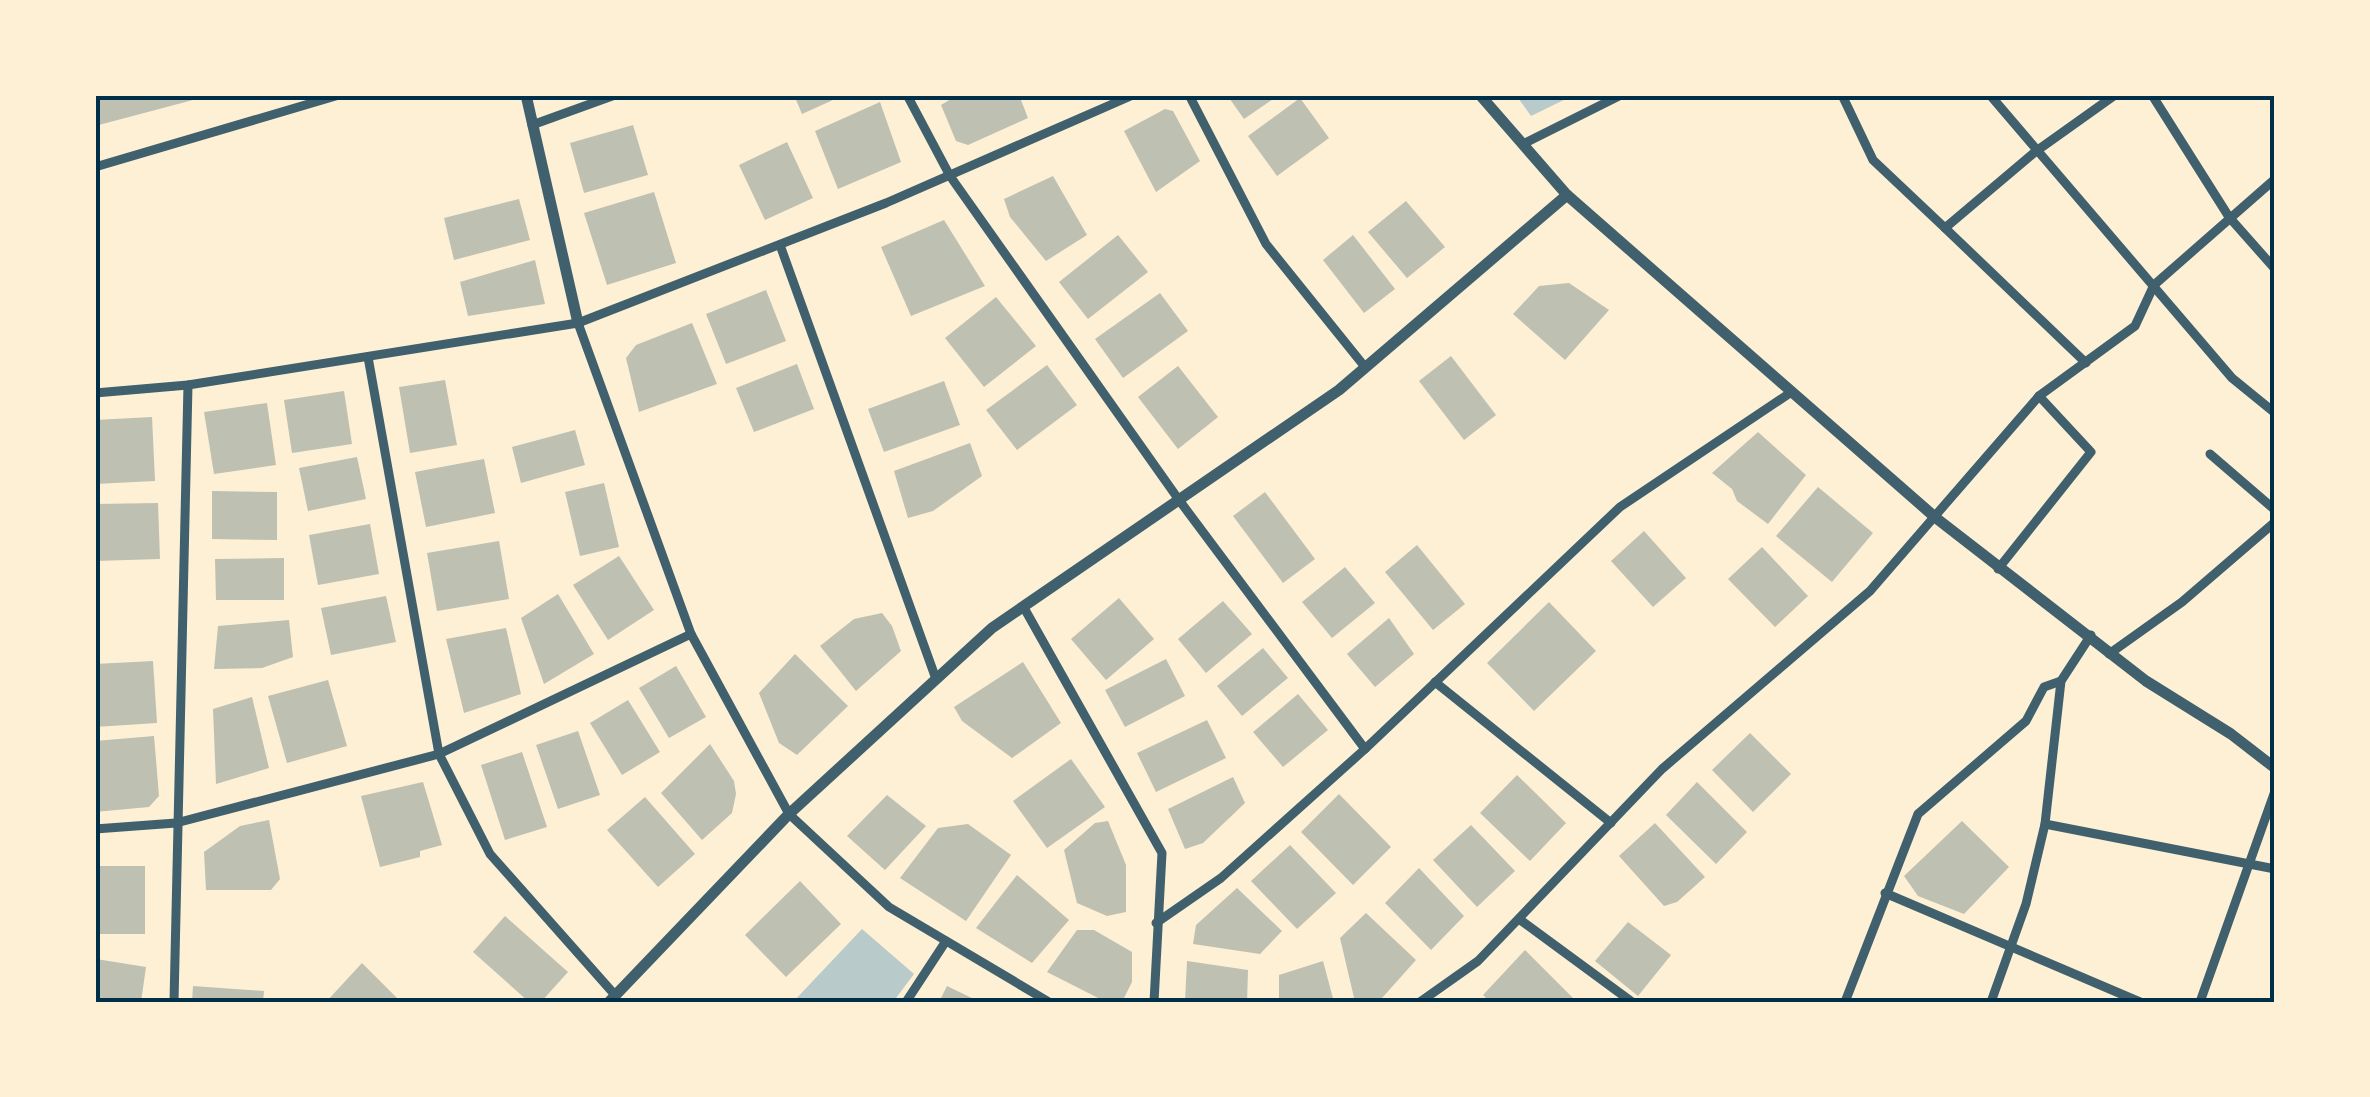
<svg xmlns="http://www.w3.org/2000/svg" width="2370" height="1097" viewBox="0 0 2370 1097" font-family="Literata,serif">
<style>
.green{fill:#b9caca}
.building{fill:#bec0b2}
.lines{fill:none;stroke-linecap:round;stroke-linejoin:round}
.minor{stroke:#3f606c;stroke-width:9}
.tertiary{stroke:#3f606c;stroke-width:11}
.neatline{fill:none;stroke:#003049;stroke-width:4}
</style>
<rect width="100%" height="100%" fill="#fdf0d5"/>
<g class="green">
<polygon points="1516,95 1574,95 1531,116"/>
<polygon points="862,929 914,974 893,1002 793,1002"/>
</g>
<g class="building">
<polygon points="95,95 191,95 193,100 95,126"/>
<polygon points="794,95 844,95 802,114"/>
<polygon points="958,95 1019,95 1028,118 968,145 956,141 941,105"/>
<polygon points="1227,95 1279,95 1244,119"/>
<polygon points="1300,98 1329,138 1277,176 1248,136"/>
<polygon points="880,102 901,162 838,189 815,131"/>
<polygon points="1165,109 1173,111 1200,161 1156,192 1124,131"/>
<polygon points="633,125 648,175 584,193 570,143"/>
<polygon points="787,142 813,198 765,220 739,165"/>
<polygon points="1053,176 1087,235 1046,261 1010,217 1004,199"/>
<polygon points="654,192 676,263 607,285 584,213"/>
<polygon points="519,199 530,240 454,260 444,218"/>
<polygon points="1406,201 1445,247 1407,278 1368,232"/>
<polygon points="944,220 985,286 911,316 881,247"/>
<polygon points="1118,235 1148,272 1088,319 1059,282"/>
<polygon points="1353,235 1395,289 1364,313 1323,260"/>
<polygon points="535,260 545,304 468,316 460,282"/>
<polygon points="1569,283 1609,310 1565,360 1513,314 1539,286"/>
<polygon points="766,290 786,341 726,364 706,314"/>
<polygon points="1160,293 1188,331 1123,378 1095,339"/>
<polygon points="996,297 1036,346 984,387 945,338"/>
<polygon points="692,323 717,384 639,412 626,358 636,345"/>
<polygon points="1451,356 1496,415 1464,440 1419,381"/>
<polygon points="797,364 814,409 754,432 736,388"/>
<polygon points="1047,365 1077,405 1017,450 986,410"/>
<polygon points="1178,366 1218,417 1178,449 1138,397"/>
<polygon points="445,380 457,445 410,453 399,387"/>
<polygon points="944,381 960,425 884,452 868,409"/>
<polygon points="344,391 352,444 292,453 284,400"/>
<polygon points="267,403 276,465 214,474 204,412"/>
<polygon points="152,417 155,481 95,484 95,420"/>
<polygon points="575,430 585,465 521,483 512,447"/>
<polygon points="1758,432 1806,475 1768,524 1737,501 1732,489 1712,473"/>
<polygon points="970,443 982,476 933,511 908,518 894,471"/>
<polygon points="357,457 366,499 308,511 299,468"/>
<polygon points="484,459 495,513 426,527 415,472"/>
<polygon points="604,483 619,547 580,556 565,492"/>
<polygon points="1818,487 1873,533 1832,582 1776,536"/>
<polygon points="212,491 277,492 277,540 212,539"/>
<polygon points="1265,492 1315,559 1283,583 1233,516"/>
<polygon points="158,503 160,559 95,561 95,504"/>
<polygon points="370,524 379,574 318,585 309,535"/>
<polygon points="1644,531 1686,578 1653,607 1611,561"/>
<polygon points="499,541 509,599 437,611 427,553"/>
<polygon points="1417,545 1465,604 1433,630 1385,572"/>
<polygon points="1762,547 1808,596 1775,627 1728,579"/>
<polygon points="619,556 654,610 608,640 573,585"/>
<polygon points="284,558 284,600 216,600 215,559"/>
<polygon points="1345,567 1375,603 1332,638 1302,602"/>
<polygon points="558,594 594,654 544,684 521,618"/>
<polygon points="386,596 396,642 331,655 321,608"/>
<polygon points="1119,598 1154,639 1106,680 1071,639"/>
<polygon points="1223,601 1252,634 1206,673 1178,639"/>
<polygon points="1549,602 1596,651 1534,711 1487,663"/>
<polygon points="882,613 892,626 901,651 856,691 820,646 854,619"/>
<polygon points="1389,618 1414,654 1375,687 1347,654"/>
<polygon points="289,620 293,657 262,668 214,669 218,626"/>
<polygon points="506,628 521,694 464,713 446,639"/>
<polygon points="1263,648 1288,678 1242,716 1217,686"/>
<polygon points="795,654 848,706 797,755 779,743 759,693"/>
<polygon points="1166,659 1185,696 1125,727 1105,690"/>
<polygon points="153,661 157,723 95,727 95,664"/>
<polygon points="1023,662 1061,723 1012,758 962,721 954,707"/>
<polygon points="676,666 706,717 669,738 639,688"/>
<polygon points="328,680 347,746 287,763 268,696"/>
<polygon points="1298,694 1328,730 1283,767 1253,732"/>
<polygon points="252,697 269,768 216,784 213,709"/>
<polygon points="628,700 660,752 622,775 590,723"/>
<polygon points="1207,720 1226,758 1156,792 1137,753"/>
<polygon points="578,731 600,795 558,809 536,745"/>
<polygon points="1750,733 1791,774 1753,812 1712,770"/>
<polygon points="154,736 159,796 149,807 95,812 95,741"/>
<polygon points="710,744 734,781 736,794 732,813 702,840 661,793"/>
<polygon points="522,752 547,827 505,840 481,765"/>
<polygon points="1071,759 1105,807 1047,848 1013,801"/>
<polygon points="1517,775 1566,823 1530,861 1480,813"/>
<polygon points="1233,777 1245,803 1203,843 1185,849 1168,809"/>
<polygon points="423,782 442,845 420,851 420,857 380,867 361,796"/>
<polygon points="1697,782 1747,832 1716,864 1666,815"/>
<polygon points="1339,794 1391,847 1353,885 1301,832"/>
<polygon points="887,795 926,826 885,870 847,836"/>
<polygon points="645,797 695,854 658,887 607,830"/>
<polygon points="269,820 280,879 271,890 206,890 204,852 240,826"/>
<polygon points="1108,821 1126,865 1126,912 1107,916 1077,903 1064,850 1095,823"/>
<polygon points="1962,821 2009,867 1964,914 1918,896 1904,876"/>
<polygon points="1655,823 1705,877 1677,902 1664,906 1619,856"/>
<polygon points="968,824 1011,855 966,921 900,878 938,828"/>
<polygon points="1471,825 1515,871 1477,907 1433,860"/>
<polygon points="1290,845 1336,893 1297,929 1251,881"/>
<rect x="95" y="866" width="50" height="68"/>
<polygon points="1419,868 1464,916 1431,950 1385,903"/>
<polygon points="1017,875 1069,920 1032,963 976,928"/>
<polygon points="800,881 841,924 786,977 745,935"/>
<polygon points="1237,888 1282,931 1260,954 1193,944 1196,925"/>
<polygon points="1366,913 1416,960 1382,998 1355,1002 1340,938"/>
<polygon points="505,916 568,972 541,1002 529,1002 473,952"/>
<polygon points="1628,922 1671,955 1638,996 1595,961"/>
<polygon points="1077,930 1094,930 1132,952 1132,982 1122,1002 1106,1002 1047,972"/>
<polygon points="1525,950 1573,998 1570,1002 1490,1002 1483,995"/>
<polygon points="96,959 146,967 141,1002 95,1002"/>
<polygon points="1187,961 1248,970 1247,1002 1185,1002"/>
<polygon points="1323,961 1334,1002 1279,1002 1279,975"/>
<polygon points="362,963 401,1002 326,1002"/>
<polygon points="193,986 264,991 263,1002 192,1002"/>
<polygon points="947,986 980,1002 939,1002"/>
</g>
<g class="lines">
<g class="minor">
<polyline points="907,95 950,176 1179,500 1365,749"/>
<polyline points="1189,95 1266,244 1365,367"/>
<polyline points="1842,95 1873,160 1945,228"/>
<polyline points="1990,95 2232,378 2275,413"/>
<polyline points="2152,95 2229,217 2275,269"/>
<polyline points="532,125 615,95"/>
<polyline points="1523,144 1621,95"/>
<polyline points="95,167 339,95"/>
<polyline points="780,245 936,679"/>
<polyline points="578,323 691,634 789,814 889,907 1049,1002"/>
<polyline points="368,357 439,754 490,854 615,995"/>
<polyline points="2086,363 1945,228 2035,152 2115,95"/>
<polyline points="95,393 188,385 578,323 886,203 1133,95"/>
<polyline points="2210,454 2275,510"/>
<polyline points="1998,569 2091,452 2039,396"/>
<polyline points="1023,606 1162,853 1154,1002"/>
<polyline points="2109,654 2182,602 2275,522"/>
<polyline points="1435,682 1611,823"/>
<polyline points="2045,824 2275,869"/>
<polyline points="95,829 176,823 439,754 691,634"/>
<polyline points="1885,893 2140,1002"/>
<polyline points="1519,919 1632,1002"/>
<polyline points="1156,923 1221,878 1365,749 1620,507 1790,393"/>
<polyline points="174,1002 188,385"/>
<polyline points="906,1002 946,941"/>
<polyline points="1420,1002 1478,961 1662,769 1870,591 2039,396 2135,326 2154,285 2275,179"/>
<polyline points="1845,1002 1918,814 2026,721 2044,687 2061,681"/>
<polyline points="1991,1002 2026,904 2045,824 2061,681 2091,635"/>
<polyline points="2200,1002 2275,791"/>
</g>
<g class="tertiary">
<polyline points="526,95 578,323"/>
<polyline points="1480,95 1567,195 1936,518 2146,681 2231,734 2275,768"/>
<polyline points="609,1002 789,814 992,628 1339,390 1567,195"/>
</g>
</g>
<rect width="2370" height="1097" fill="none" stroke="#fdf0d5" stroke-width="195"/>
<rect x="98" y="98" width="2174" height="902" class="neatline"/>
</svg>
